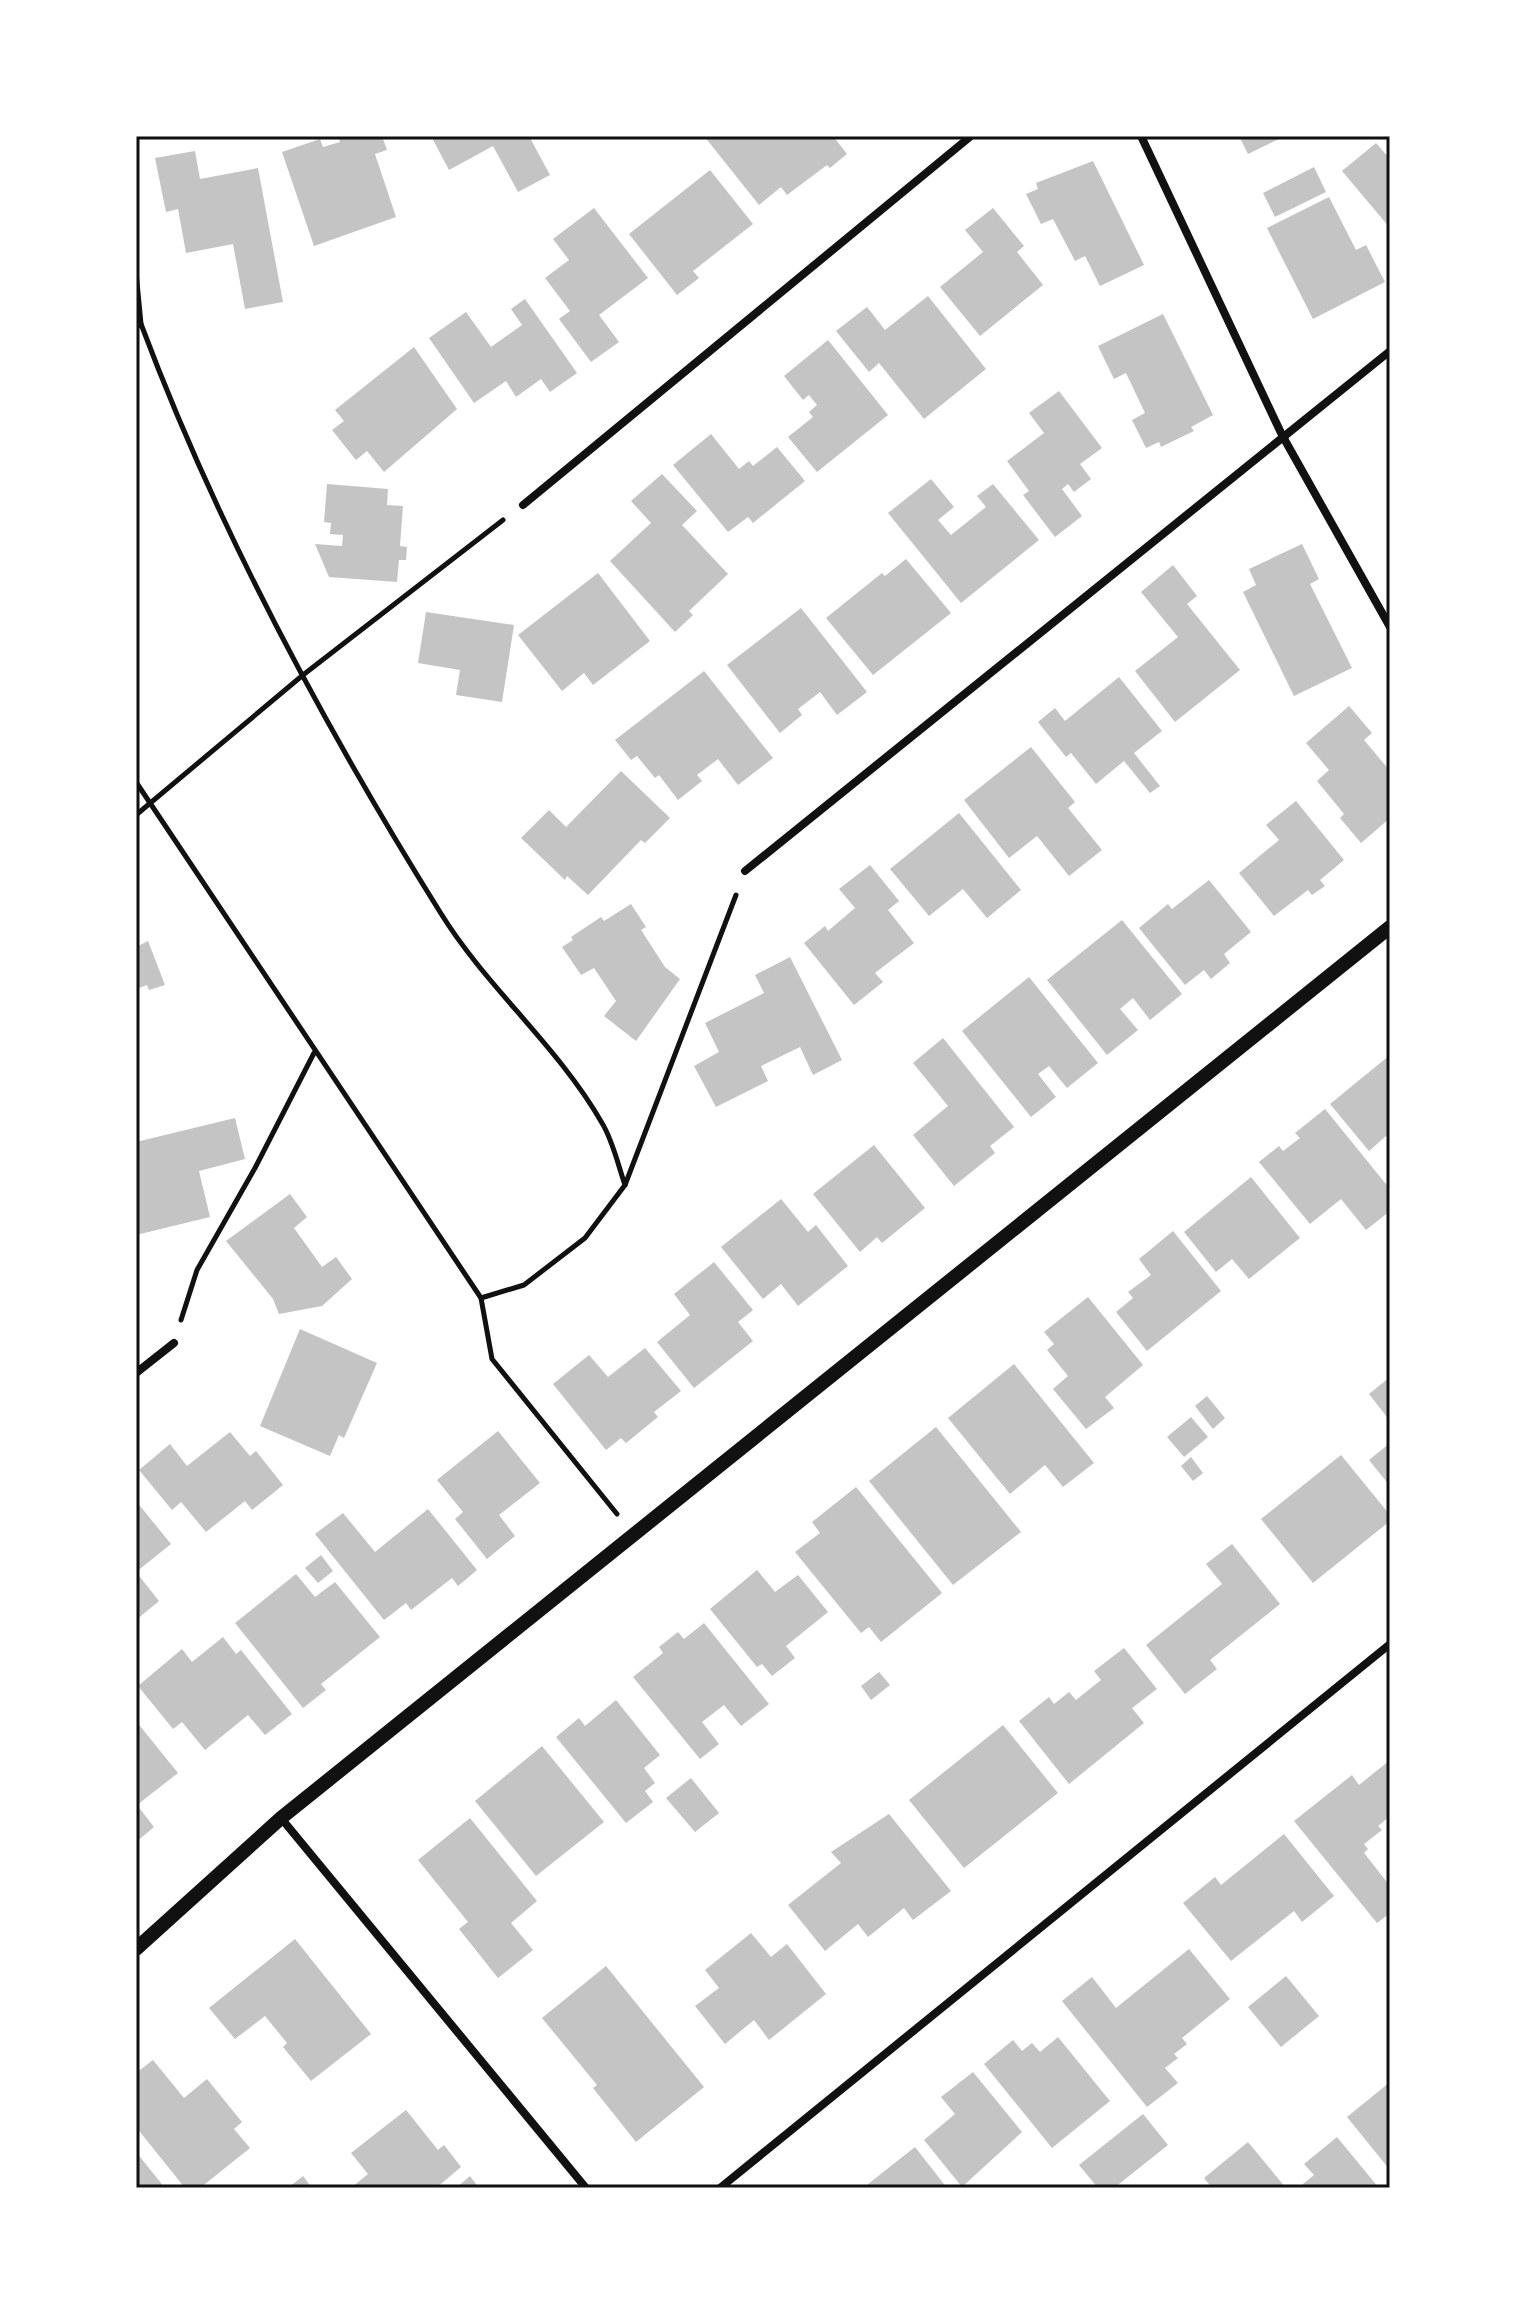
<svg xmlns="http://www.w3.org/2000/svg" width="1526" height="2324" viewBox="0 0 1526 2324" font-family="'Source Sans 3',sans-serif">
<style>
.building{fill:#c4c4c4}
.lines{fill:none;stroke-linecap:round;stroke-linejoin:round}
.path{stroke:#111;stroke-width:5}
.minor{stroke:#111;stroke-width:8}
.tertiary{stroke:#111;stroke-width:14}
.neatline{fill:none;stroke:#111;stroke-width:3}
</style>
<rect width="100%" height="100%" fill="#fff"/>
<g class="building">
<polygon points="338,136 382,136 387,150 375,154 396,217 314,246 282,152 320,139 323,147 340,142"/>
<polygon points="431,136 529,136 550,175 518,192 493,146 449,170"/>
<polygon points="704,136 833,136 847,154 830,168 827,165 787,195 781,187 759,205"/>
<polygon points="1239,136 1285,136 1248,154"/>
<polygon points="1376,143 1390,159 1390,228 1342,171"/>
<polygon points="195,151 200,179 258,168 283,302 245,309 233,244 186,253 178,209 166,212 155,158"/>
<polygon points="1093,161 1144,265 1100,286 1085,256 1075,261 1053,219 1041,224 1026,194 1038,189 1036,183"/>
<polygon points="1314,167 1326,192 1275,217 1263,193"/>
<polygon points="710,170 753,224 693,271 699,278 677,295 629,234"/>
<polygon points="1329,197 1356,250 1366,245 1385,282 1313,319 1267,228"/>
<polygon points="594,208 648,278 599,315 619,342 591,362 559,319 570,311 545,278 569,260 553,239"/>
<polygon points="993,208 1024,246 1017,252 1043,285 980,336 940,287 983,252 965,230"/>
<polygon points="928,296 986,369 924,419 879,363 869,372 836,331 867,307 885,330"/>
<polygon points="525,299 577,373 550,392 541,379 516,397 506,381 474,403 429,338 466,312 491,347 522,325 511,309"/>
<polygon points="1163,314 1213,415 1191,427 1194,431 1161,447 1159,442 1146,448 1132,420 1145,413 1126,373 1114,379 1098,346"/>
<polygon points="828,340 888,415 817,472 788,437 813,417 809,412 817,405 809,395 803,400 784,376"/>
<polygon points="414,347 457,409 384,472 367,451 356,460 332,430 344,421 335,410"/>
<polygon points="1059,391 1102,448 1080,464 1091,479 1074,492 1068,484 1062,489 1082,516 1055,537 1023,495 1029,491 1007,461 1044,433 1029,413"/>
<polygon points="711,434 739,469 749,461 753,466 777,447 805,481 753,523 748,517 728,532 673,465"/>
<polygon points="662,474 697,511 682,525 728,574 689,611 693,615 675,632 610,561 651,523 631,501"/>
<polygon points="931,479 954,507 938,520 951,535 986,507 977,496 993,484 1039,540 961,603 888,513"/>
<polygon points="327,484 388,489 387,505 403,506 400,546 407,547 406,560 399,560 397,582 329,577 315,544 342,546 343,535 330,534 331,523 324,522"/>
<polygon points="1302,544 1319,579 1310,584 1352,668 1294,696 1243,592 1256,585 1249,569"/>
<polygon points="906,559 951,613 873,675 826,618 882,573 885,576"/>
<polygon points="1173,565 1197,596 1187,604 1240,670 1175,722 1135,671 1178,637 1141,592"/>
<polygon points="598,573 650,641 593,685 584,673 562,691 518,635"/>
<polygon points="801,608 867,692 837,715 820,692 798,709 802,715 780,733 727,665"/>
<polygon points="426,612 514,625 502,702 456,695 460,670 418,663"/>
<polygon points="704,671 773,758 738,785 718,759 697,775 702,781 678,800 659,775 655,778 637,756 631,760 615,740"/>
<polygon points="1119,677 1162,731 1134,753 1160,786 1150,793 1124,761 1096,784 1071,753 1066,757 1038,722 1055,708 1065,721"/>
<polygon points="1349,706 1372,733 1364,740 1390,771 1390,818 1361,843 1340,818 1344,814 1317,781 1329,770 1306,743"/>
<polygon points="1031,747 1075,802 1068,808 1102,850 1069,876 1037,836 1009,858 964,800"/>
<polygon points="621,771 670,818 645,843 641,840 588,895 567,876 565,880 521,838 549,810 566,827"/>
<polygon points="1296,801 1344,860 1320,880 1325,886 1312,895 1308,890 1274,916 1239,873 1279,840 1266,825"/>
<polygon points="959,813 1021,890 987,918 963,889 929,916 890,869"/>
<polygon points="870,865 899,901 888,910 914,943 875,973 883,982 854,1005 804,943 825,926 828,931 855,908 839,889"/>
<polygon points="1209,880 1251,932 1224,954 1230,963 1211,979 1204,970 1185,985 1139,928 1168,904 1172,909"/>
<polygon points="631,904 646,927 641,930 665,967 680,979 636,1041 604,1016 616,1001 594,968 581,975 562,947 573,940 571,937 601,917 604,921"/>
<polygon points="1122,920 1182,994 1150,1020 1133,998 1120,1009 1138,1030 1107,1055 1047,980"/>
<polygon points="148,941 165,985 149,990 147,985 136,989 136,947"/>
<polygon points="790,957 842,1060 813,1075 800,1047 761,1066 768,1081 716,1107 694,1066 719,1052 705,1023 764,993 755,975"/>
<polygon points="1029,977 1098,1063 1067,1088 1049,1066 1038,1074 1056,1097 1031,1117 962,1031"/>
<polygon points="943,1038 1014,1127 990,1146 995,1153 954,1186 913,1135 948,1106 913,1063"/>
<polygon points="1390,1055 1390,1140 1386,1136 1369,1151 1330,1104"/>
<polygon points="1325,1109 1390,1189 1390,1211 1366,1230 1341,1199 1310,1224 1259,1162 1279,1146 1283,1151 1300,1138 1295,1133"/>
<polygon points="235,1118 245,1159 199,1171 210,1217 136,1235 136,1142"/>
<polygon points="874,1145 925,1208 882,1243 877,1237 860,1252 813,1194"/>
<polygon points="1251,1177 1300,1238 1249,1279 1232,1259 1216,1272 1184,1232"/>
<polygon points="290,1194 307,1217 294,1228 322,1267 336,1257 352,1279 322,1306 279,1314 273,1299 226,1241"/>
<polygon points="781,1199 808,1232 816,1225 848,1266 798,1306 781,1284 763,1299 721,1247"/>
<polygon points="1173,1231 1221,1291 1147,1351 1116,1312 1133,1298 1128,1292 1151,1275 1139,1259"/>
<polygon points="714,1262 753,1310 738,1322 753,1341 694,1388 657,1342 690,1315 674,1294"/>
<polygon points="1088,1297 1143,1365 1105,1397 1114,1408 1086,1429 1053,1389 1068,1376 1047,1350 1054,1344 1044,1332"/>
<polygon points="300,1329 377,1363 344,1438 339,1435 330,1456 260,1426"/>
<polygon points="645,1348 681,1391 654,1412 658,1417 626,1443 621,1438 606,1450 553,1384 589,1355 608,1377"/>
<polygon points="1014,1364 1094,1463 1063,1487 1045,1465 1010,1494 948,1418"/>
<polygon points="1390,1377 1390,1421 1369,1394"/>
<polygon points="1207,1396 1225,1418 1213,1429 1195,1406"/>
<polygon points="1191,1417 1208,1437 1184,1457 1167,1437"/>
<polygon points="936,1427 1021,1532 953,1585 869,1481"/>
<polygon points="498,1431 540,1483 499,1515 515,1536 487,1559 455,1519 463,1512 437,1480"/>
<polygon points="230,1432 250,1456 256,1451 283,1485 252,1510 245,1501 206,1532 181,1502 172,1510 139,1470 170,1444 187,1466"/>
<polygon points="1390,1443 1390,1486 1369,1460"/>
<polygon points="1341,1455 1390,1515 1390,1521 1313,1583 1261,1519"/>
<polygon points="1191,1457 1203,1473 1193,1481 1181,1466"/>
<polygon points="856,1487 942,1593 881,1642 869,1627 861,1633 795,1552 820,1533 812,1522"/>
<polygon points="136,1501 171,1544 136,1572 159,1601 136,1620"/>
<polygon points="428,1509 477,1570 458,1586 452,1578 411,1610 406,1603 384,1620 315,1534 343,1513 375,1552"/>
<polygon points="1232,1544 1280,1604 1210,1660 1217,1669 1185,1694 1146,1645 1222,1584 1206,1564"/>
<polygon points="321,1555 333,1571 318,1583 305,1568"/>
<polygon points="757,1570 775,1592 798,1575 828,1612 786,1646 795,1658 772,1676 762,1664 757,1667 710,1609"/>
<polygon points="296,1574 315,1597 335,1582 380,1637 321,1684 326,1690 303,1708 235,1623"/>
<polygon points="704,1623 769,1704 741,1726 724,1705 702,1722 719,1744 700,1759 633,1677 663,1653 659,1647 678,1632 684,1639"/>
<polygon points="223,1637 236,1654 241,1650 292,1714 265,1735 248,1715 205,1750 182,1722 173,1729 138,1686 182,1649 192,1662"/>
<polygon points="1124,1648 1157,1689 1132,1708 1144,1723 1069,1784 1019,1721 1049,1697 1054,1704 1069,1692 1076,1700 1101,1680 1094,1671"/>
<polygon points="879,1672 890,1685 871,1700 861,1686"/>
<polygon points="616,1700 660,1755 644,1768 655,1783 645,1791 653,1802 626,1823 556,1737 579,1718 585,1726"/>
<polygon points="136,1721 178,1773 137,1805 154,1827 136,1842"/>
<polygon points="1003,1725 1058,1793 964,1868 909,1800"/>
<polygon points="542,1746 604,1822 536,1876 475,1801"/>
<polygon points="1390,1760 1390,1816 1378,1826 1382,1830 1364,1844 1368,1849 1364,1853 1390,1886 1390,1913 1377,1923 1294,1821 1352,1775 1359,1785"/>
<polygon points="691,1778 719,1813 695,1832 666,1798"/>
<polygon points="889,1814 951,1891 913,1920 904,1908 868,1937 858,1924 825,1951 788,1905 841,1863 831,1852"/>
<polygon points="470,1818 537,1901 511,1923 533,1950 498,1978 459,1929 468,1922 418,1860"/>
<polygon points="1284,1834 1334,1896 1302,1922 1294,1911 1231,1961 1183,1903 1215,1877 1221,1885"/>
<polygon points="751,1933 771,1957 787,1944 826,1994 769,2040 754,2020 725,2044 695,2006 719,1988 705,1970"/>
<polygon points="295,1939 371,2034 311,2081 283,2047 287,2043 265,2016 235,2039 209,2008"/>
<polygon points="1189,1949 1230,1999 1182,2038 1187,2044 1174,2054 1178,2058 1165,2068 1178,2083 1147,2107 1062,2001 1092,1977 1116,2008"/>
<polygon points="606,1966 704,2087 636,2142 593,2088 597,2085 542,2018"/>
<polygon points="1286,1976 1319,2016 1281,2047 1248,2007"/>
<polygon points="1058,2037 1110,2101 1052,2148 984,2064 1013,2040 1022,2051 1032,2043 1040,2052"/>
<polygon points="153,2060 184,2098 207,2079 242,2122 234,2129 250,2148 200,2188 185,2188 136,2127 136,2073"/>
<polygon points="973,2072 1022,2132 962,2187 924,2140 955,2114 941,2097"/>
<polygon points="1390,2082 1390,2170 1347,2117"/>
<polygon points="406,2110 438,2150 444,2145 461,2167 436,2188 351,2188 368,2174 351,2153"/>
<polygon points="1143,2114 1168,2145 1114,2188 1098,2188 1079,2165"/>
<polygon points="1337,2137 1379,2188 1298,2188 1314,2175 1304,2164"/>
<polygon points="1248,2142 1286,2188 1212,2188 1204,2178"/>
<polygon points="915,2147 947,2188 863,2188"/>
<polygon points="136,2152 165,2188 136,2188"/>
<polygon points="303,2176 312,2188 288,2188"/>
<polygon points="470,2176 479,2188 456,2188"/>
</g>
<g class="lines">
<g class="path">
<polyline points="136,272 141,324 136,327"/>
<path d="M 141,324 C 217,527 325,728 440,912 C 486,987 558,1046 602,1123 C 613,1141 618,1165 625,1185"/>
<polyline points="136,782 481,1298 492,1359 617,1514"/>
<polyline points="136,815 303,675 503,520"/>
<polyline points="481,1298 524,1285 585,1238 625,1185 736,895"/>
<polyline points="181,1320 197,1270 255,1168 314,1053"/>
</g>
<g class="minor">
<polyline points="1141,136 1282,435 1390,627"/>
<polyline points="523,505 971,136"/>
<polyline points="745,871 1390,351"/>
<polyline points="136,1373 174,1343"/>
<polyline points="281,1818 586,2188"/>
<polyline points="720,2188 1390,1644"/>
</g>
<polyline class="tertiary" points="136,1949 281,1818 1390,927"/>
</g>
<rect width="1526" height="2324" fill="none" stroke="#ffffff" stroke-width="276"/>
<rect x="138" y="138" width="1250" height="2048" class="neatline"/>
</svg>
